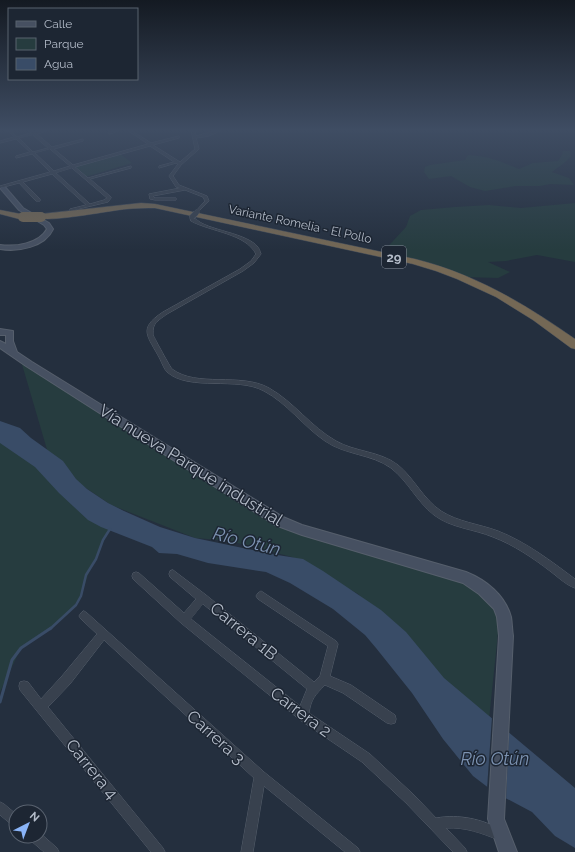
<svg xmlns="http://www.w3.org/2000/svg" width="575" height="852" viewBox="0 0 575 852" font-family="Raleway,sans-serif">
<style>
.green{fill:#263c3f}
.water{fill:#394c67}
.pier{fill:#242f3e}
.lines{fill:none;stroke-linecap:round;stroke-linejoin:round}
.stream-far1{stroke:#394c67;stroke-width:2.5}
.stream{stroke:#394c67;stroke-width:3}
.street-casing{stroke:#565f6c;stroke-width:1}
.secondary-casing{stroke:#565f6c;stroke-width:2}
.highway-casing{stroke:#434c59;stroke-width:1}
.street{fill:#38414e;fill-rule:evenodd}
.secondary{fill:#465061;fill-rule:evenodd}
.highway{fill:#746855;fill-rule:evenodd}
.street-bridge-far1-casing{stroke:#565f6c;stroke-width:5;stroke-linecap:butt}
.street-bridge-casing{stroke:#565f6c;stroke-width:6;stroke-linecap:butt}
.highway-bridge-casing{stroke:#434c59;stroke-width:10;stroke-linecap:butt}
.street-bridge-far1{stroke:#38414e;stroke-width:4}
.street-bridge{stroke:#38414e;stroke-width:5}
.highway-bridge{stroke:#746855;stroke-width:10}
.labels{text-anchor:middle;dominant-baseline:central;stroke-width:3;stroke-linejoin:round;paint-order:stroke}
.far-street-label{font-size:12px;fill:#b4bcc9;stroke:#1d2633}
.shield{fill:#1d2633;stroke:#878f9c;stroke-width:1}
.shield-label{font-size:13px;font-weight:bold;fill:#b4bcc9}
.near-street-label{font-size:17px;fill:#b4bcc9;stroke:#1d2633}
.near-water-label{font-size:18px;font-style:italic;fill:#7c92b1;stroke:#1d2633}
</style>
<rect width="100%" height="100%" fill="#242f3e"/>
<g class="green">
<path d="M 562,151 L 570,151 L 571,156 C 566,163 559,166 552,172 L 569,178 L 574,185 L 550,184 L 540,186 L 516,186 L 485,191 L 470,187 L 451,176 L 429,179 L 424,172 L 425,167 L 430,165 L 465,160 L 468,155 C 488,156 500,161 519,169 L 533,163 L 558,161 L 563,153 Z"/>
<polygon points="119,153 132,163 85,177 72,167"/>
<polygon points="575,203 575,262 537,255 506,261 488,262 510,272 498,278 463,277 381,254 406,227 410,216 421,210 455,207 489,205 521,208"/>
<polygon points="21,361 279,521 435,569 491,595 499,623 487,739 358,594 292,557 230,541 195,538 111,505 62,472 114,520 89,572 81,596 72,609 47,632 21,648 0,692 0,436 53,470"/>
</g>
<polygon class="water" points="0,421 20,428 31,438 63,461 76,479 87,489 108,503 124,511 160,527 195,538 271,554 303,559 323,571 381,610 406,632 444,678 575,788 575,848 555,836 532,812 494,792 473,776 443,739 412,693 376,648 365,635 333,609 290,583 266,572 208,563 177,554 159,553 152,547 101,527 88,520 59,493 35,467 0,443"/>
<polygon class="pier" points="492,717 509,731 506,800 487,789"/>
<g class="lines">
<polyline class="stream-far1" points="50,629 76,605 81,596 86,575 96,559 103,540 110,529"/>
<polyline class="stream" points="0,702 12,660 21,648 51,628"/>
<g class="street-casing">
<g id="street">
<path d="M 7,130 L 10,130 L 17,137 L 31,133 L 29,130 L 33,130 L 35,132 L 42,130 L 49,130 L 37,134 L 52,147 L 83,139 L 83,141 L 54,149 L 73,165 L 148,144 L 127,130 L 131,130 L 151,143 L 179,136 L 179,138 L 153,145 L 180,162 L 195,149 L 191,130 L 195,130 L 196,136 C 205,134 214,130 222,130 L 209,136 L 196,138 L 199,149 L 181,165 L 173,176 L 179,185 L 207,196 L 209,201 L 198,212 L 196,211 L 205,201 L 203,197 L 185,190 L 153,196 L 155,198 L 176,198 L 176,200 L 155,200 L 150,199 L 149,194 L 180,188 L 176,187 L 169,176 L 178,164 L 176,163 L 159,168 L 159,166 L 174,162 L 150,146 L 75,167 L 88,178 L 131,166 L 131,168 L 90,179 L 111,197 L 111,198 L 108,202 L 70,211 L 70,209 L 86,205 L 52,174 L 23,182 L 40,199 L 40,201 L 36,201 L 19,183 L 0,188 L 0,186 L 50,172 L 32,154 L 16,158 L 16,156 L 30,152 L 16,139 L 0,143 L 0,141 L 14,137 ZM 33,135 L 48,148 L 33,152 L 19,138 ZM 50,149 L 70,166 L 54,171 L 35,153 ZM 72,168 L 107,198 L 104,200 L 90,204 L 56,173 Z"/>
<polygon points="114,130 120,130 110,134 108,133"/>
<path d="M 190,216 L 194,216 C 200,230 243,231 257,246 C 259,248 260,251 261,254 L 254,263 L 243,271 L 167,314 C 163,317 156,321 154,326 C 153,328 153,333 153,335 C 155,339 170,367 172,369 C 197,388 240,372 269,388 C 294,402 311,427 336,441 C 355,452 380,451 398,465 C 414,478 423,499 441,511 C 458,522 479,524 498,531 C 526,542 551,561 575,579 L 575,588 C 566,585 558,577 550,571 C 533,558 514,545 493,537 C 474,529 451,528 434,515 C 417,502 408,481 391,468 C 372,454 345,455 325,441 C 303,426 287,403 264,391 C 237,376 190,392 167,372 C 164,369 162,363 160,359 C 148,336 137,329 163,312 L 240,269 L 251,261 L 256,254 C 245,233 211,232 191,221 Z"/>
<path d="M 173,570 L 206,595 L 314,682 L 320,676 L 328,646 L 258,599 L 256,596 L 258,593 L 261,591 L 336,641 L 338,644 L 330,676 L 351,685 L 395,715 L 396,719 L 395,723 L 391,724 L 387,723 L 343,693 L 325,685 C 315,695 311,699 309,713 L 370,754 L 414,795 L 436,818 C 460,814 481,819 503,830 L 505,834 L 503,838 L 499,840 C 481,833 466,827 446,828 L 465,848 L 467,852 L 453,852 L 406,803 L 362,762 L 300,720 L 181,623 L 133,579 L 132,576 L 133,573 L 136,572 L 139,573 L 184,613 L 196,599 L 170,577 L 169,574 L 170,571 ZM 203,604 L 307,689 L 300,706 L 191,619 Z"/>
<polygon points="84,611 87,613 264,772 358,848 360,852 345,852 264,786 253,852 241,852 254,778 104,640 70,684 48,707 163,848 165,852 151,852 20,690 19,686 20,682 24,681 28,682 41,699 62,676 97,634 81,619 79,616 81,613"/>
<polygon points="0,802 4,804 16,814 16,827 12,825 0,815"/>
<polygon points="40,833 57,848 59,852 44,852 30,840 28,836 40,836"/>
</g>
</g>
<g class="secondary-casing">
<g id="secondary">
<path d="M 1,187 L 5,187 L 23,208 L 49,223 L 53,229 C 45,247 18,252 0,249 L 0,245 C 15,247 39,244 47,229 L 44,225 L 19,210 L 1,189 Z"/>
<path d="M 0,329 L 13,331 L 13,341 L 17,352 L 32,362 L 283,517 L 302,525 L 466,572 C 486,580 505,595 511,617 C 512,623 512,630 513,636 L 504,819 L 517,852 L 499,852 L 488,819 L 499,636 L 497,617 L 494,609 L 479,594 L 463,583 L 302,535 L 275,525 L 26,366 L 0,348 L 0,341 L 6,344 L 6,335 L 0,335 Z"/>
</g>
</g>
<g class="highway-casing">
<g id="highway">
<path d="M 141,203 L 155,204 L 415,259 C 475,274 525,304 575,339 L 575,349 L 571,348 L 533,320 L 496,297 L 457,279 L 436,271 L 413,264 L 155,208 C 146,208 136,208 127,209 C 112,210 44,224 37,217 L 41,214 Z"/>
<polygon points="0,210 26,215 27,217 23,220 0,214"/>
</g>
</g>
<use href="#street" class="street"/>
<use href="#secondary" class="secondary"/>
<use href="#highway" class="highway"/>
<g class="street-bridge-far1-casing">
<polyline id="street-bridge-far1" points="195,214 198,211"/>
</g>
<g class="street-bridge-casing">
<polyline id="street-bridge" points="192,217 196,213"/>
</g>
<g class="highway-bridge-casing">
<polyline id="highway-bridge" points="23,217 41,217"/>
</g>
<use href="#street-bridge-far1" class="street-bridge-far1"/>
<use href="#street-bridge" class="street-bridge"/>
<use href="#highway-bridge" class="highway-bridge"/>
</g>
<linearGradient id="sky" x2="0" y2="1"><stop stop-color="#141a22"/><stop offset="0.52" stop-color="#3f4d63"/><stop offset="1" stop-color="#3f4d63" stop-opacity="0"/></linearGradient>
<rect width="575" height="250" fill="url(#sky)"/>
<g class="labels">
<g class="far-street-label">
<text transform="translate(300 224) rotate(12)">Variante Romelia - El Pollo</text>
</g>
<rect class="shield" x="382" y="246" width="24" height="22" rx="3"/>
<g class="shield-label">
<text x="394" y="257">29</text>
</g>
<g class="near-street-label">
<text transform="translate(191 465) rotate(32)">Vía nueva Parque industrial</text>
<text transform="translate(244 631) rotate(39)">Carrera 1B</text>
<text transform="translate(301 712) rotate(37)">Carrera 2</text>
<text transform="translate(216 737) rotate(42)">Carrera 3</text>
<text transform="translate(92 769) rotate(51)">Carrera 4</text>
</g>
<g class="near-water-label">
<text transform="translate(247 541) rotate(14)">Río Otún</text>
<text x="495" y="758">Río Otún</text>
</g>
</g>
<rect x="8" y="8" width="130" height="72" fill="#1d2633" stroke="#59626f"/>
<rect x="16" y="21" width="20" height="6" fill="#465061" stroke="#59626f"/>
<text x="44" y="28" font-size="12" fill="#b4bcc9">Calle</text>
<rect x="16" y="38" width="20" height="12" fill="#263c3f" stroke="#59626f"/>
<text x="44" y="48" font-size="12" fill="#b4bcc9">Parque</text>
<rect x="16" y="58" width="20" height="12" fill="#394c67" stroke="#59626f"/>
<text x="44" y="68" font-size="12" fill="#b4bcc9">Agua</text>
<g transform="translate(28 824) rotate(42)"><circle r="19" fill="#1d2633" stroke="#59626f"/>
<path d="M0-3L7 15L0 10L-7 15Z" fill="#8ab4f8"/>
<text y="-6" font-size="11" font-weight="bold" text-anchor="middle" fill="#b4bcc9">N</text>
</g>
</svg>
